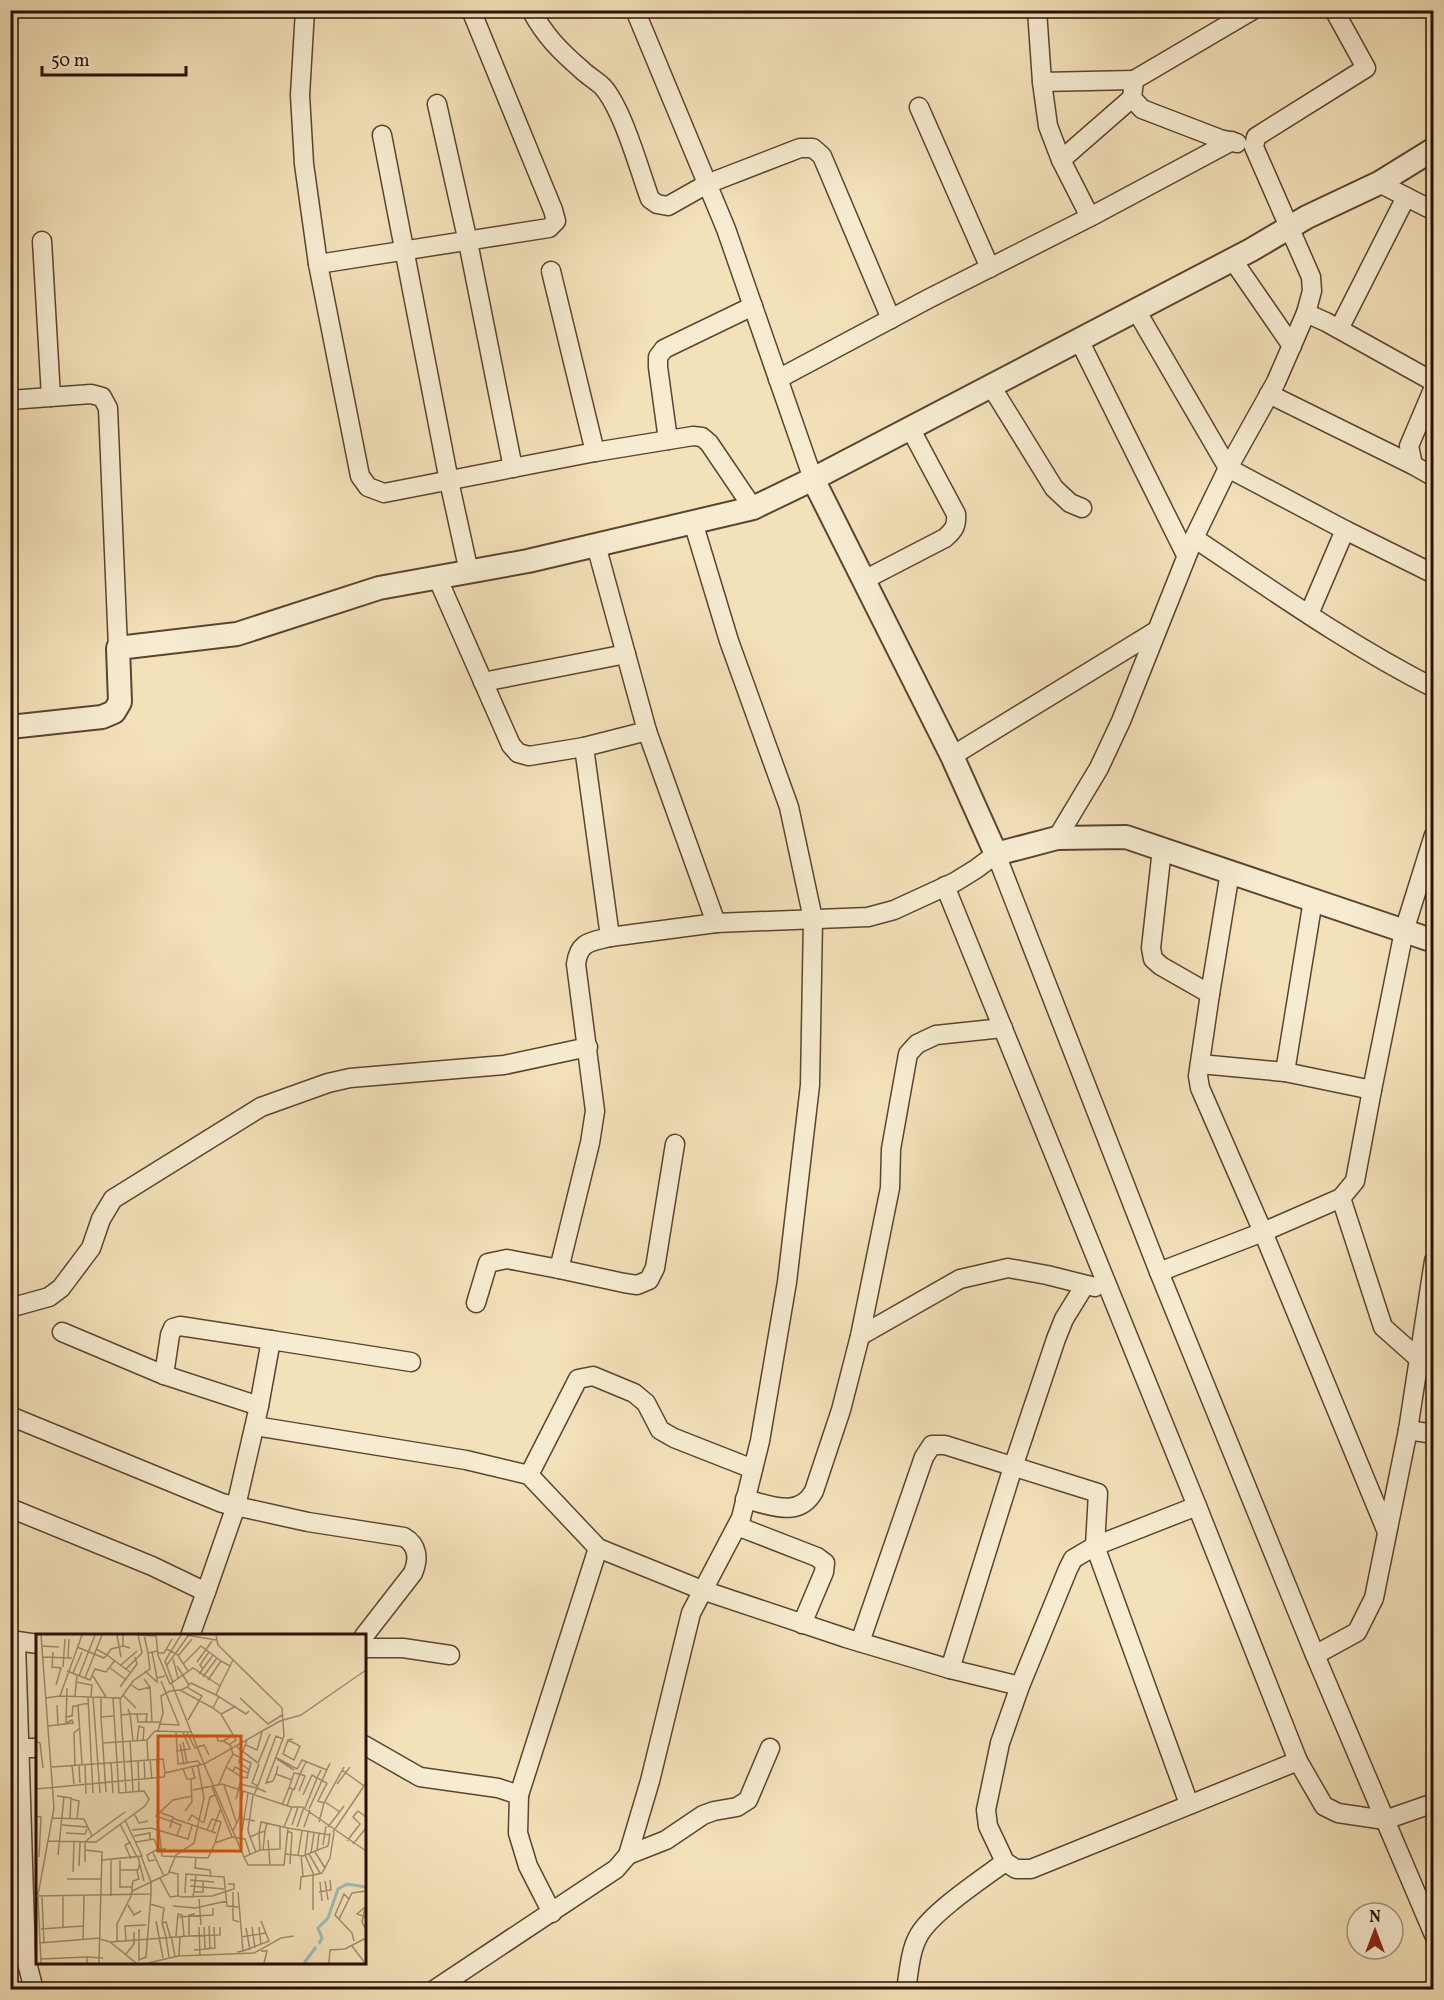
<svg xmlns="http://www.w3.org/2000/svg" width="1444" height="2000" viewBox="0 0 1444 2000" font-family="Vollkorn,serif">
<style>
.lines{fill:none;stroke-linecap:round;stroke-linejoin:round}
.minor-casing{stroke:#5c4430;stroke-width:21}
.tertiary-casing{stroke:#5c4430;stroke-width:26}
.minor{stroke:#f7ecd2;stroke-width:18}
.tertiary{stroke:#f7ecd2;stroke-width:22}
.inset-river{fill:none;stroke:#9ebcb7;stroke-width:3}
.inset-road{fill:none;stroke:#a38d70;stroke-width:1.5}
.view{fill:#de550c;fill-opacity:0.15;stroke:#de550c;stroke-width:3}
.inset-edge{fill:none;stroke:#2a1002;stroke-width:3}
</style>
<rect width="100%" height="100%" fill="#f3e1b9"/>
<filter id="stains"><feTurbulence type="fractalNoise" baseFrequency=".00333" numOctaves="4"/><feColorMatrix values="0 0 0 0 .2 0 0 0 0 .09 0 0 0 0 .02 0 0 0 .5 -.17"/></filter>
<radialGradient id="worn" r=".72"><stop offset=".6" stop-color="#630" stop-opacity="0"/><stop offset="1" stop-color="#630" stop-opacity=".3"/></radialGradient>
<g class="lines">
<g class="minor-casing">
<g id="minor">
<polyline points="305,10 300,95 304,164 318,264 360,476 368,487 384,493 595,452 693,436 702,437 709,443 753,508"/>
<path d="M 531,10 C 545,36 560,51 582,70 C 588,76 597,81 603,87 C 623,110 639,169 650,199 L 657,204 L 668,206 L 707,184 L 800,148 L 813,148 L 822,156 L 891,319"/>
<polyline points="635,10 726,229 813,479"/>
<polyline points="1037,10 1042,82 1134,80"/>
<polyline points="1042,82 1048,126 1061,160"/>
<polyline points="1132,98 1061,160 1090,217 1232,141"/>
<polyline points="437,104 468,242 513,468"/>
<polyline points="919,107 990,268"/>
<polyline points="382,135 449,481 469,572"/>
<polyline points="1237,143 1220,139 1142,109 1132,98 1134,80 1253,10"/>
<polyline points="1379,183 1434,211"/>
<polyline points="42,241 51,397"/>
<polyline points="1232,259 1292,346"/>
<polyline points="318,264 549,228 556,221 553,210 471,10"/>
<polyline points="551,271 595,452"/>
<polyline points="1136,310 1228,468 1345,530"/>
<polyline points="1306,313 1312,291 1311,277 1254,147 1256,137 1366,68 1334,10"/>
<polyline points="1339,329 1406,197"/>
<polyline points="1079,340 1186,555"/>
<polyline points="778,379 928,299 1090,217"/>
<polyline points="991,386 1054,488 1070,503 1082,508"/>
<polyline points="1434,387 1409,446 1413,465 1434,477"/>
<polyline points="1269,394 1413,465"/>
<polyline points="10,400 91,394 102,397 108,408 118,648"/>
<polyline points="668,440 658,367 658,357 664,349 753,306"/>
<polyline points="1194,538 1228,468 1276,382 1306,313 1326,322 1434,382"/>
<polyline points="437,577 511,745 518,753 529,756 584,747 647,731 596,545"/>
<path d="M 864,580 L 945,538 C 954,530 957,526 956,514 L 910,428"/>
<polyline points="1309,614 1345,530 1434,574"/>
<polyline points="483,682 626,654"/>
<polyline points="647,731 716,923"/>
<polyline points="952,756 1156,631"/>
<path d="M 1057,838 L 1099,768 L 1121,721 L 1194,538 C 1272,590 1349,645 1434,688"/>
<polyline points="1162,849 1151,948 1153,959 1161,966 1210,994 1198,1076 1200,1088 1263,1232 1387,1532"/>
<polyline points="945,886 1197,1506 1298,1761 1324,1806 1338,1813 1385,1820 1434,1803"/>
<polyline points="610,937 716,923 868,917 894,910 955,882 976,869 996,854 1159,1272 1315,1655 1434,1935"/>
<polyline points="1210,994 1230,872"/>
<polyline points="1200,1064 1285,1072 1313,900"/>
<polyline points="1372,1090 1404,931 1434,835"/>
<polyline points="1341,1198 1383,1327 1419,1359"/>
<polyline points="559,1269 624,1283 637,1285 649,1280 655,1268 675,1144"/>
<polyline points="1159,1272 1263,1232 1341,1198 1355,1181 1372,1090 1285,1072"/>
<path d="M 476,1303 L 488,1263 L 507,1259 L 559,1269 L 590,1143 L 595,1111 L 576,964 C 579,941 591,942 610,937 L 584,747"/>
<polyline points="10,1309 13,1307 49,1297 61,1288 91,1248 101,1219 113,1199 261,1107 328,1083 350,1078 504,1065 588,1047"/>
<polyline points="62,1332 164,1375 259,1406 236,1506 206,1592"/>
<polyline points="860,1336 960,1279 1008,1268 1047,1275 1095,1287"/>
<polyline points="271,1340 411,1362"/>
<polyline points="164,1375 170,1335 173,1328 180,1326 271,1340 259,1406"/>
<path d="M 10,1416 L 222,1503 L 308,1522 L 404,1537 C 418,1545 419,1559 413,1573 L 364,1636"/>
<polyline points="255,1426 466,1460 529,1475 598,1548 702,1590 846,1638 950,1669 1020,1686"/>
<polyline points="1408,1430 1434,1261"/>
<polyline points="529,1475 578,1379 593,1376 634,1393 646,1403 660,1430 674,1438 753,1469"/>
<path d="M 745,1499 C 770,1505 799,1519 814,1491 L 841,1410 L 860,1336 L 890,1188 L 891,1149 L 908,1054 L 917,1044 L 936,1035 L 1003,1028"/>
<polyline points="10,1508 152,1566 206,1592 190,1636"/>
<polyline points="737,1526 817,1557 825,1563 824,1572 802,1624"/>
<polyline points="10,1640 38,1644"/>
<polyline points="16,1642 26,1959 34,1990"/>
<polyline points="860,1642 924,1457 932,1445 945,1445 1098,1493 1095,1546 1073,1559 1068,1569 1020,1686 1000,1743 986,1810 988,1826 1005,1862 1016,1869 1031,1869 1298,1761"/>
<polyline points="364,1648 403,1648 450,1655"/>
<polyline points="1315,1655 1357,1632 1374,1598 1408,1430 1434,1434"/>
<polyline points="950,1669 1013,1467 1056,1339 1064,1319 1085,1285"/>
<polyline points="364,1745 420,1777 498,1788 519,1795 598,1548"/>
<polyline points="19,1748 38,1748"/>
<polyline points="519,1795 518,1833 528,1866 552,1913"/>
<polyline points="1189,1804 1095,1546 1197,1506"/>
<polyline points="628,1855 666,1840 703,1815 714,1811 737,1807 748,1800 770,1748"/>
<polyline points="434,1990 616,1869 628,1855 650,1781 691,1613 741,1518 760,1441 787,1282 810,1085 813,919 789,807 729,641 693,522"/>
<path d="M 906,1990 C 909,1972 910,1950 919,1935 C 932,1912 982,1879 1005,1862"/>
</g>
</g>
<g class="tertiary-casing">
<g id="tertiary">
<polyline points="1434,149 1379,183 1307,217 1251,250 813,479 952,756 996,854 1057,838 1126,837 1434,941"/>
<polyline points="10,727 102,717 114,712 120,702 118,648 237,634 379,588 528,561 753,508 813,479"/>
</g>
</g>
<use href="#minor" class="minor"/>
<use href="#tertiary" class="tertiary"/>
</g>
<g transform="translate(36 1634)">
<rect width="330" height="330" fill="#f3e1b9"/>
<path class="inset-river" d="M 283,310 L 286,304 L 282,294 L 292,284 L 302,255 L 311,250 L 330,253M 268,329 L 280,313"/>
<path class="inset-road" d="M 81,1 L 85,23M 87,1 L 87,12 L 94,14M 102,1 L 120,2M 108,1 L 112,19M 120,1 L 122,21 L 134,50 L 157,34 L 184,52 L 197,26M 150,1 L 180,6M 180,1 L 182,11 L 246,74 L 248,102 L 230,149 L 237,147 L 240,140M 5,12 L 23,13M 41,13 L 68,24 L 71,21 L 95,39M 60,15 L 71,21 L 75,15 L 87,12M 130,15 L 141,20 L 152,37M 0,17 L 0,39M 17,18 L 16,33 L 25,34 L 20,51M 116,18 L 121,44M 122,19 L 128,19 L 136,5M 142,22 L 156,5M 6,23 L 36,24M 32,23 L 33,5M 137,25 L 142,44M 161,28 L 176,7M 147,30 L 165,12 L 177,21M 85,31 L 101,17M 131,31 L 152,2M 141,32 L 153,51M 27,33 L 29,5M 74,34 L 89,45M 90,35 L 106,19 L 102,1M 167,35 L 164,31 L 173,18M 31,37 L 54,46 L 59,35 L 70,38 L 79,26M 109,37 L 121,48 L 121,44 L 129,42M 37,39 L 46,18M 163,40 L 177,21 L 185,27M 43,42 L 59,1M 57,42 L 70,63M 167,43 L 181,24M 49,44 L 66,1M 172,46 L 185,27 L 194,32M 40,48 L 56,51 L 55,63M 137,49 L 129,27 L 145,1M 94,50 L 103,56 L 114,53 L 108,45M 184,52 L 180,61 L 210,80 L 213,77M 84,53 L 101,30 L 99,23M 114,53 L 116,88M 151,53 L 155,49 L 180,61M 145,56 L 151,53 L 166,62 L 152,86M 87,61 L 100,74M 24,62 L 85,64 L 97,47 L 114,35 L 112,19 L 121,17M 39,62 L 41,41M 183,62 L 177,74 L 185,80M 52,63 L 57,159M 57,63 L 64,159M 65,63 L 65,83M 9,64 L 24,62 L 46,1M 84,64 L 90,158M 204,64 L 232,90 L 246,81M 21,71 L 22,91M 92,75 L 94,80 L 101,80 L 102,88 L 124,88M 101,80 L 111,80 L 110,88M 85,81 L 94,80 L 97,107M 29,83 L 36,82 L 37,72 L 42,72M 30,90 L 31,54M 123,90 L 143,91 L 125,47M 12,92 L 37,89 L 36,86 L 30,89M 122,97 L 127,79 L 125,62 L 134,57 L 144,56 L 177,74M 140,98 L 142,130 L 162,127 L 165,131M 151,99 L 159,114 L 168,111 L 173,121M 158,103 L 181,102 L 182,107 L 187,107M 111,106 L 119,97 L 156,98M 211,106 L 203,128 L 213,136M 252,106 L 264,112 L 258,126 L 247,120 L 252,106 L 257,105M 0,107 L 4,109 L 7,134M 94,107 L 97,157M 101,107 L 103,92 L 108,94 L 107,107M 147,108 L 151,129M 67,109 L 111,106 L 112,126M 144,110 L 148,131M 194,111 L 187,107 L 197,101M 210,111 L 221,116 L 226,98M 201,113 L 222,129 L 234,100M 140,117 L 154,115 L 147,98M 197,120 L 194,110 L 200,106 L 185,80 L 200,72M 239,123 L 261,135 L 266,126 L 291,136M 121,125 L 122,144M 241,125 L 258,136M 108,126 L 109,145M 114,126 L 116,145M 102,127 L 103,158M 75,128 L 77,159M 46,130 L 42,71 L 53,69M 49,130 L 50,160M 36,131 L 38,150M 39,131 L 38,99 L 44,94M 43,131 L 44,149M 242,132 L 240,140 L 256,146M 16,133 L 127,125 L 129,139M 190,133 L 197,120 L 215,129 L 211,144 L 206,143M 147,135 L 151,145 L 155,145 L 159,144 L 156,134M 285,136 L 281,144 L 291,149 L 282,167 L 288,169 L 308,133M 306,136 L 328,152M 197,137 L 199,133 L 212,139M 183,150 L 190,133 L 206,143 L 204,150M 301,150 L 314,133M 188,151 L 201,190M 222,152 L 216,149 L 223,130M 176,153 L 196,203 L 209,205 L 214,220M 253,154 L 258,139 L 264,140 L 270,128M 0,155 L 128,143 L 129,139 L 168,130 L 136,50M 157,156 L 186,150 L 255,173 L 266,173 L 330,217M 258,156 L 264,140 L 269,142 L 263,157M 70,158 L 65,83 L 78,82M 230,158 L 221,154 L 240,102 L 247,105M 267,161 L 276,141 L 281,144 L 269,174M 21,162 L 35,164 L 34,184M 35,165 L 43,167 L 41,185M 200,165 L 204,150 L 221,154 L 218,161M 289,168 L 304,178M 246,171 L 253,154 L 257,155 L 251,172M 273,175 L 294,129M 149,177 L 156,168 L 155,145M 98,179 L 103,189 L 112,187M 125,179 L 137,183 L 134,194M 0,182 L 5,183 L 3,223M 16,184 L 48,185 L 56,202 L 50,207M 136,184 L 180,199M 203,184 L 207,157M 152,187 L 156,181 L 165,187M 165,188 L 168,188 L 174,163 L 179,161M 283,188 L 288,169M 84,190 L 101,223M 26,191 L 51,193M 256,191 L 262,173M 244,192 L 244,215 L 224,216 L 208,223 L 212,231 L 248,231 L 252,194 L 294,201M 248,193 L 256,173M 261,193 L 268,173M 268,193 L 274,176M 292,193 L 308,172M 96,196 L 115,194 L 152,205 L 156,191M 123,196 L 126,222 L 172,224 L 179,209M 171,196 L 176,185 L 185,188 L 179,209 L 196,203M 197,197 L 203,184 L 219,187M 206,197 L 212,159M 251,197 L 256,199 L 254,230M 176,198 L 184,176M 297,198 L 330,149M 30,199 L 49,200 L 51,195M 141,201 L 145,191 L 120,182 L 137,166 L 156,162M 56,202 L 89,178M 98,202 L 114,199 L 114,205M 214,203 L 212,196 L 217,161M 232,206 L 234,231M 12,207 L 60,208 L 109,172 L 113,165 L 108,157 L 83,159 L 77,64M 311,207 L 324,190 L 317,183 L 322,177 L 330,183M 95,208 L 89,211 L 95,225M 100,208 L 118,205 L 122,215 L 130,215M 317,210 L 330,194M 287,211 L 290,192M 49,216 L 66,218 L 63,329M 224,216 L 223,199 L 229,197 L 231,189M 227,216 L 229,197M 281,217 L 283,199M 220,218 L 214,203 L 223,199 L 225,188 L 252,194M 279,218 L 289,234M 117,219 L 128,242M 275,219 L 278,199M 249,220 L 267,222 L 292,212 L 294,199M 273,220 L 284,239M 22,221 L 28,163M 262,221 L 266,197M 265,221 L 267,242M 102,223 L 108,247M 160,223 L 159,234 L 174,236 L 175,242M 208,223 L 168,130 L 244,87 L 265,81 L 330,36M 66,226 L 106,222 L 89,186M 84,226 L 84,253 L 96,253 L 96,257M 119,226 L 113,227 L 111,221 L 122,215M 49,228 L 49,208M 43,232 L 44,208M 84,236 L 102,236 L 104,229M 37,238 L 38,208M 133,238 L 142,240 L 142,262 L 146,263 L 176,262 L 198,255 L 198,250 L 192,250M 277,241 L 277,276M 278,241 L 286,239 L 294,224 L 298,198M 124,244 L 134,263 L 142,262M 31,245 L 65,245M 154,246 L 178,248M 289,247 L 292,266M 284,248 L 286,267M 154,252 L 188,255M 96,253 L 97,247 L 103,245 L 101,237M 264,256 L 265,243 L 278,241 L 269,221 L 272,198M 158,258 L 167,258 L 167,247M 197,258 L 197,286 L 203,288M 283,258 L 295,256 L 294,246M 149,259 L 150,240 L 188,243 L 191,272 L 202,273M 2,261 L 18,174 L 5,1M 2,262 L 115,260 L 115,248 L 105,222M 75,262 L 75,226M 95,262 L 96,257 L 132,240 L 140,221 L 158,209 L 168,164 L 162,132M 2,263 L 5,329M 6,263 L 8,309M 157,264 L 160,241M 163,265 L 165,291M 313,265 L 308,260 L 299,281 L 316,299 L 318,307M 114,270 L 128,274 L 126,289M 92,271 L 98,281 L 105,277M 137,272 L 159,274 L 191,267M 329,273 L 321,280 L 330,283M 329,274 L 326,288 L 330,296M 141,283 L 177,281 L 177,274M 303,285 L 316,259 L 330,257M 120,287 L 127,324M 173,292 L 174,315M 163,293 L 164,322M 168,293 L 169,315M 216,293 L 219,314M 223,293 L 225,311M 27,294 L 27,262M 210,294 L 214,316M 5,295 L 47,292M 103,295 L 103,326 L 110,323 L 115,260M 135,302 L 139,322M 140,302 L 142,280 L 146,281 L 148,302M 153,302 L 184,301 L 184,293M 130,303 L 126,289 L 130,288 L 134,302M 130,303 L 133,323M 205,303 L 230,299M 64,305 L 74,308 L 100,329M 47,306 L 48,262M 90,306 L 89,292 L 110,291M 81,307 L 81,290 L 95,262M 74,308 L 153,302 L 153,281 L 159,280M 3,309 L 64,304M 316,312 L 329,329M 158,316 L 179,314 L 178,293M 207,317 L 233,307 L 225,287M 225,317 L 231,317 L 228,329M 201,318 L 207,317 L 202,258M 90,320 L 98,310 L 98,298M 143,322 L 144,303M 5,325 L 51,323M 51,329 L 51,323 L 67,324M 112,329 L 142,322 L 218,319 L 245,304 L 258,302M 293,329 L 294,316 L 309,315 L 330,304"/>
<path class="view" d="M 122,102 L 205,102 L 205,217 L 122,217 Z"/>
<rect width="330" height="330" class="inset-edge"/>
</g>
<rect width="1444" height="2000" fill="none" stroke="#f3e1b9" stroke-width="36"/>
<rect x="12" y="12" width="1420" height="1976" fill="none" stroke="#2a1002" stroke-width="3"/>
<rect x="18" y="18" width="1408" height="1964" fill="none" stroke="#2a1002" stroke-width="1.5"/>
<g transform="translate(1375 1931)"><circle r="28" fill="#f7ecd2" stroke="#a5947f" stroke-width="1.5"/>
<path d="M0-4.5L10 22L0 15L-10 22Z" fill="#8f2418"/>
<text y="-9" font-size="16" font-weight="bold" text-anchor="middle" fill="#2a1002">N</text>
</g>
<path d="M42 66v9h144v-9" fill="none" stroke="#2a1002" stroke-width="3"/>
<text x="51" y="66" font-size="18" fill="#2a1002" stroke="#f7ecd2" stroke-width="4.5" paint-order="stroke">50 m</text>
<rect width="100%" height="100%" filter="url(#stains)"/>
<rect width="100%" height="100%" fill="url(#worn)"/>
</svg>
